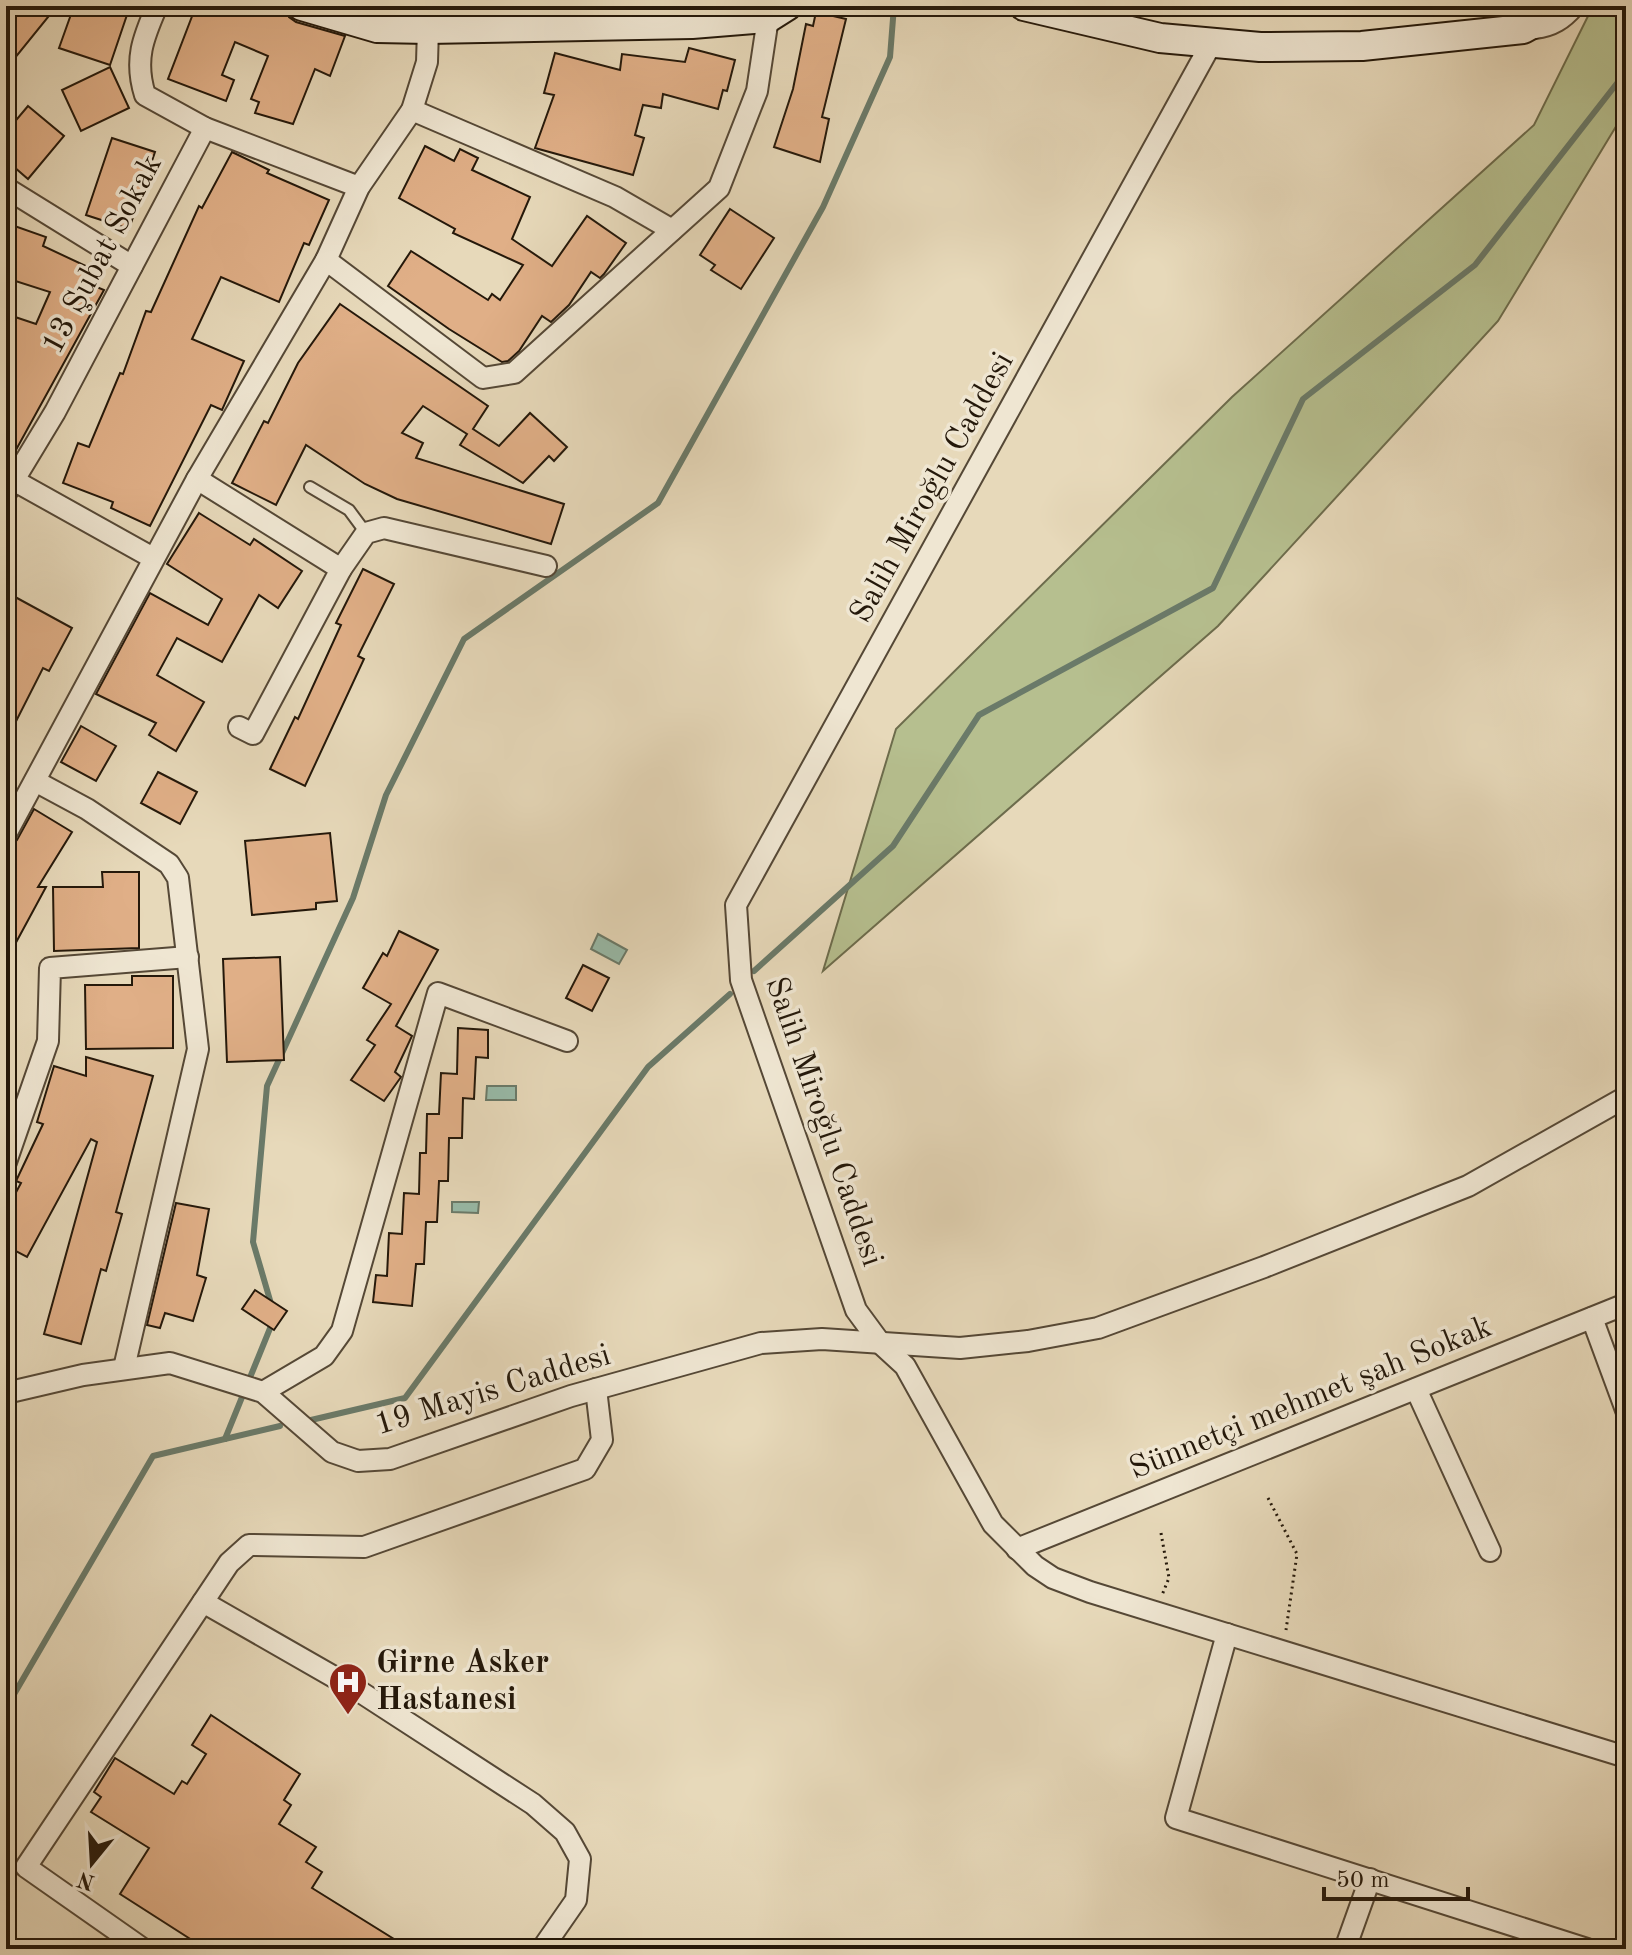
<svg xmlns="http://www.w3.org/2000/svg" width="1632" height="1955" viewBox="0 0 1632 1955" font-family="'Old Standard TT',serif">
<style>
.green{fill:#b6bf8f;stroke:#6d6c4c;stroke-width:2}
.water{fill:#98bba9;stroke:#6a7a69;stroke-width:2}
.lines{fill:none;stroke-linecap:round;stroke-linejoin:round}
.stream{stroke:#6a7a69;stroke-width:6}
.building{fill:#e0af87;stroke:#24180a;stroke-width:2}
.lane-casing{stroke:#554836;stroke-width:14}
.street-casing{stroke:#554836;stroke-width:24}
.secondary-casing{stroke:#24180a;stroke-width:32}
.path{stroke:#24180a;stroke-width:3;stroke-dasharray:2 4;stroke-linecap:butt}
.lane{stroke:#efe6d2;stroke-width:10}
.street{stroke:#efe6d2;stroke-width:20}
.secondary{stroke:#efe6d2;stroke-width:28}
.labels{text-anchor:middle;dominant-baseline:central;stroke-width:7;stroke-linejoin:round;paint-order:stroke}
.street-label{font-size:32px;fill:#24180a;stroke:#efe6d2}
.poi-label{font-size:32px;font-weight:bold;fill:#24180a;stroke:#efe6d2;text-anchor:start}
</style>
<rect width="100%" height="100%" fill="#e7d9ba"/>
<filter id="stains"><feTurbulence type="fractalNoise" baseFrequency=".0025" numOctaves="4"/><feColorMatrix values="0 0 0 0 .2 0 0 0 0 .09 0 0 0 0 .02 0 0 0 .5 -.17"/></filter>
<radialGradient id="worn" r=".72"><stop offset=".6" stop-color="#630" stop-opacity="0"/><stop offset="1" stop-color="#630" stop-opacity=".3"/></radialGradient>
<polygon class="green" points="1593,6 1626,6 1626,110 1498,321 1218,626 823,971 896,729 1232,397 1534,125"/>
<g class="water">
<polygon points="598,934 627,950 619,964 591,949"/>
<polygon points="487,1086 516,1086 516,1100 486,1100"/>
<polygon points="452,1202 479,1202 478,1213 452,1212"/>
</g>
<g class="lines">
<g class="stream">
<polyline points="754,971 893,846 979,715 1213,588 1303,399 1475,265 1618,82 1626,59"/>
<polyline points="272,1307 253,1242 267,1086 353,898 386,795 464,639 658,503 823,207 890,57 894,6"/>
<polyline points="311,1420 405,1398 648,1067 730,994"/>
<polyline points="225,1439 273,1321"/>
<polyline points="6,1708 153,1456 280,1426"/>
</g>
</g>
<g class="building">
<polygon points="6,6 57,6 6,69"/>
<polygon points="74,6 130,6 110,65 59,48"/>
<polygon points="196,6 285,6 289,17 296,22 345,36 330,76 315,69 293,124 255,113 259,102 251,99 268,56 235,42 222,75 234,80 226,101 168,79"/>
<polygon points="816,12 846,19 822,117 829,119 820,162 774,147 793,89 806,24 813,26"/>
<polygon points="689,48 735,60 727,91 723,90 718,109 663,94 661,108 643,105 635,135 644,138 633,175 535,148 554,95 544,93 555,53 620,70 622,54 685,62"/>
<polygon points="110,67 129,108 81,131 62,90"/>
<polygon points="28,106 64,136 28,179 6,160 6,132"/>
<polygon points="112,138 155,152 129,229 86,215"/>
<polygon points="425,146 454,161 460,149 478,158 472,170 530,197 512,239 552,266 587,216 626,243 604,274 600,278 591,272 569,305 551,322 542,316 519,351 508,361 502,362 449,329 388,286 411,251 488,300 492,294 500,300 523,265 453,233 455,229 399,198"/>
<polygon points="232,152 269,170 267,173 329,200 309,245 304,243 279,302 221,277 192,339 244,361 222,410 211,405 150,526 111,508 113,502 63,483 78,443 89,447 120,373 123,374 146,311 151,312 199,206 202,208"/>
<polygon points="730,209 774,238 741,289 711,270 715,265 700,255"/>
<polygon points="6,223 46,237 43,246 88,267 82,281 104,290 6,468 6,314 36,324 50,292 6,278"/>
<polygon points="340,304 488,406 473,429 499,446 530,413 567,447 554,461 549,456 523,483 460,445 467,434 423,406 402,433 423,443 416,458 564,504 551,544 397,499 365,484 306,445 276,505 232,483 264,421 268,423 298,363"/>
<polygon points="199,513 250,545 254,539 302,571 278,608 259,595 222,662 177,638 157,675 204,702 176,751 149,735 156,723 96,694 150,593 208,625 222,599 167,564"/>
<polygon points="363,569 394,584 358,656 364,659 305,786 270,769 295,717 298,719 341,625 336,623"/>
<polygon points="6,592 72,628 49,671 43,668 6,741"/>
<polygon points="81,726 116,746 96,781 61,762"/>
<polygon points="158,772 197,792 180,824 141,803"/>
<polygon points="34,809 72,832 38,887 46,887 6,961 6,852 17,840"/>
<polygon points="330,833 337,901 316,903 316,909 252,915 245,841"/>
<polygon points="102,872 139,872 139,948 54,951 53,887 103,887"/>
<polygon points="399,931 438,950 396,1026 412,1036 395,1072 401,1077 384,1101 351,1080 375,1045 367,1040 391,1004 363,988 383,953 387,956"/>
<polygon points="280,957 284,1060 227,1062 223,959"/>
<polygon points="583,965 609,978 592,1011 566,998"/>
<polygon points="132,976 173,976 173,1048 86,1049 85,985 132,985"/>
<polygon points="458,1028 488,1030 488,1058 476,1057 474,1099 463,1098 462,1138 449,1138 448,1181 439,1181 437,1222 426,1222 424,1264 416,1264 412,1306 373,1302 376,1275 387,1276 389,1233 402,1234 404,1193 419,1194 420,1153 426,1153 427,1114 439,1114 441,1073 457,1074"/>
<polygon points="86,1057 153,1076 116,1212 122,1214 106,1271 101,1269 81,1344 44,1334 97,1142 91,1139 27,1257 6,1246 6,1211 21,1183 16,1181 43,1124 37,1122 54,1066 86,1076"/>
<polygon points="176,1203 209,1209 197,1275 206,1278 193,1321 165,1313 160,1328 147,1325"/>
<polygon points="255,1290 287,1311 274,1330 242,1309"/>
<polygon points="211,1715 300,1774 284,1800 291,1805 279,1824 316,1847 306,1862 322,1872 312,1888 410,1949 206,1949 120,1894 149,1848 91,1812 101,1797 94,1792 115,1758 174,1794 182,1781 187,1784 206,1754 192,1745"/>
</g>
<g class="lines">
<g class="lane-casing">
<polyline id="lane" points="310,487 349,510 366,533"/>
</g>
<g class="street-casing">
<g id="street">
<path d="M 157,6 C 143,38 134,60 145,95 L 205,128 L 359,187"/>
<path d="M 1535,28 C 1552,26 1563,19 1574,6"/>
<polyline points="1211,44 736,905 741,980 856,1310 881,1344 905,1366 993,1524 1035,1566 1053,1578 1090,1592 1626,1757"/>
<polyline points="412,110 615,197 672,230"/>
<polyline points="6,188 132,266"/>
<polyline points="326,260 483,378 514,373 719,188 757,91 768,18"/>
<polyline points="197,479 341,569 253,734 239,727"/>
<polyline points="15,481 153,558"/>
<polyline points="6,493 55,412 205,128"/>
<polyline points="341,569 366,533 384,528 546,566"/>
<polyline points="35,781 87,809 169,864 178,878 198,1049 124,1368"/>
<polyline points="6,834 197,479 326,260 359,187 412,110 427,62 428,29"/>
<polyline points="6,1162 48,1041 50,968 188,957"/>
<polyline points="1592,1318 1626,1410"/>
<polyline points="1416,1389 1490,1551"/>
<polyline points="263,1392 324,1356 342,1331 438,993 567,1041"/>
<polyline points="6,1393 83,1375 170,1363 263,1392 332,1452 358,1461 390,1459 571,1396 761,1343 822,1339 960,1348 1028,1341 1098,1328 1264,1267 1468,1186 1626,1097"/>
<polyline points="1017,1549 1626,1304"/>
<polyline points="203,1602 362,1693 533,1804 565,1832 580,1859 576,1900 542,1949"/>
<polyline points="1227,1634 1176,1818 1587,1949"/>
<polyline points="143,1949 26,1867 229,1563 249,1545 364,1547 585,1469 602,1440 596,1389"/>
<polyline points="1345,1949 1370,1879"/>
</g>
</g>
<g class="secondary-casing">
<g id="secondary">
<polyline points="302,6 377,28 428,29 692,24 768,18 787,6"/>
<polyline points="1024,6 1160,38 1260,47 1362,46 1523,29 1543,18 1552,6"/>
</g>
</g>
<g class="path">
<polyline points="1268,1498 1297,1554 1286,1630"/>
<polyline points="1161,1533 1169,1578 1162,1595"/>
</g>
<use href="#lane" class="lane"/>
<use href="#street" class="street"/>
<use href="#secondary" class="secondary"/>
</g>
<defs>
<g id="hospital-pin" transform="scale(2)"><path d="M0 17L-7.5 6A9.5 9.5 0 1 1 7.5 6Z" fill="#8f2418" stroke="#efe6d2"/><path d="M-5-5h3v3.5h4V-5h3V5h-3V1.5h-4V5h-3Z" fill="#fff"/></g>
</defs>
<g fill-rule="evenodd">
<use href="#hospital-pin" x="348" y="1682"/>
</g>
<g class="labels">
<g class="street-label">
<text transform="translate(103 255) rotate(-62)">13 Şubat Sokak</text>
<text transform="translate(933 488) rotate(-61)">Salih Miroğlu Caddesi</text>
<text transform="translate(823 1122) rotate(71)">Salih Miroğlu Caddesi</text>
<text transform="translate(493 1391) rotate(-17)">19 Mayis Caddesi</text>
<text transform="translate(1311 1399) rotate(-22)">Sünnetçi mehmet şah Sokak</text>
</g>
<g class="poi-label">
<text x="376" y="1664">Girne Asker<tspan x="376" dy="37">Hastanesi</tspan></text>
</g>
</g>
<rect width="1632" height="1955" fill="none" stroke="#e7d9ba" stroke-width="32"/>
<rect x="8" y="8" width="1616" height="1939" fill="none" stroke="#24180a" stroke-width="4"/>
<rect x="16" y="16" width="1600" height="1923" fill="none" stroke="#24180a" stroke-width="2"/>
<g transform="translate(92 1863) rotate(198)" stroke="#efe6d2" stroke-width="6" paint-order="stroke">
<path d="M0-6L14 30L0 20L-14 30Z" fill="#24180a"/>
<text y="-12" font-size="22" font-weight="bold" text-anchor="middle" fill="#24180a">N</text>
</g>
<path d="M1324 1887v12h144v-12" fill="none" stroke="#24180a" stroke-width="4"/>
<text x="1336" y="1887" font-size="24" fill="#24180a" stroke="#efe6d2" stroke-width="6" paint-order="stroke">50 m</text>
<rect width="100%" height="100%" filter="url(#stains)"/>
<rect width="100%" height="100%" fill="url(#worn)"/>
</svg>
